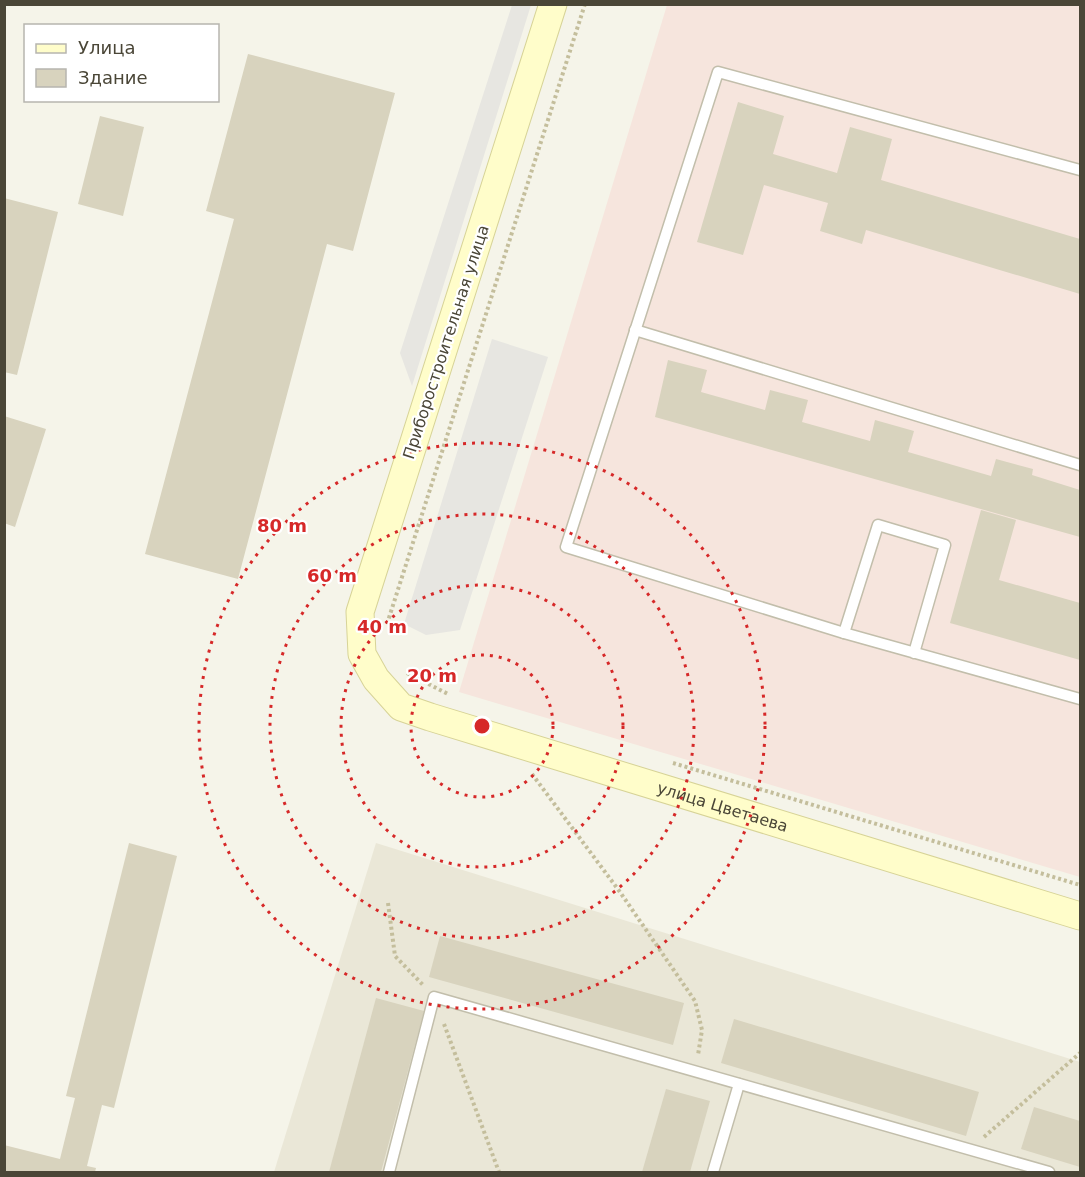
<svg xmlns="http://www.w3.org/2000/svg" width="1085" height="1177" viewBox="0 0 1085 1177" font-family="'DejaVu Sans',sans-serif">
<style>
.residential{fill:#eae7d7}
.medical{fill:#f6e5dd}
.parking{fill:#e7e6e1}
.building{fill:#d8d3be}
.lines{fill:none;stroke-linecap:round;stroke-linejoin:round}
.lane-casing{stroke:#c2beab;stroke-width:13}
.secondary-casing{stroke:#d7d397;stroke-width:29}
.path{stroke:#c4be9c;stroke-width:4;stroke-dasharray:3 3;stroke-linecap:butt}
.lane{stroke:#fff;stroke-width:10}
.secondary{stroke:#fffdca;stroke-width:27}
.ring{fill:none;stroke:#d62828;stroke-width:3;stroke-dasharray:3 6}
.labels{text-anchor:middle;dominant-baseline:central;stroke-width:4.5;stroke-linejoin:round;paint-order:stroke}
.street-label{font-size:16px;fill:#4a4637;stroke:#fff}
.centre{fill:#d62828;stroke:#fff;stroke-width:3}
.ring-label{font-size:18px;text-anchor:middle;font-weight:bold;fill:#d62828;stroke:#fff;stroke-width:4.5;stroke-linejoin:round;paint-order:stroke}
</style>
<rect width="100%" height="100%" fill="#f5f4e9"/>
<polygon class="residential" points="376,843 1080,1062 1080,1172 274,1172"/>
<polygon class="medical" points="667,5 1080,5 1080,877 459,692"/>
<g class="parking">
<polygon points="512,5 531,5 412,386 400,353"/>
<polygon points="492,339 548,357 460,630 426,635 404,624"/>
</g>
<g class="building">
<polygon points="248,54 395,93 353,251 327,244 238,579 145,554 234,219 206,211"/>
<polygon points="738,102 784,116 773,154 837,173 850,127 892,139 881,180 1080,239 1080,294 866,230 862,244 820,231 828,203 764,185 743,255 697,242"/>
<polygon points="100,116 144,127 123,216 78,204"/>
<polygon points="4,198 58,212 17,375 4,372"/>
<polygon points="668,360 707,370 701,392 765,410 770,390 808,400 802,422 870,441 875,420 914,431 908,452 991,476 996,459 1033,469 1032,475 1080,490 1080,537 655,417"/>
<polygon points="4,416 46,429 15,527 4,523"/>
<polygon points="981,510 1016,520 999,580 1080,603 1080,660 950,623"/>
<polygon points="129,843 177,856 114,1108 102,1105 87,1166 96,1168 95,1172 4,1172 4,1145 60,1159 75,1098 66,1096"/>
<polygon points="440,936 684,1003 673,1045 429,977"/>
<polygon points="376,998 424,1011 381,1172 329,1172"/>
<polygon points="734,1019 979,1092 966,1136 721,1063"/>
<polygon points="666,1089 710,1101 690,1172 642,1172"/>
<polygon points="1034,1107 1080,1121 1080,1167 1021,1149"/>
</g>
<g class="lines">
<g class="lane-casing">
<g id="lane">
<polyline points="635,330 1080,465"/>
<polyline points="844,633 566,547 718,72 1080,170"/>
<polyline points="914,653 945,545 878,525 844,633 1080,699"/>
<polyline points="389,1172 434,997 1049,1172"/>
<polyline points="713,1172 739,1084"/>
</g>
</g>
<g class="secondary-casing">
<g id="secondary">
<path id="s1" d="M 553,4 L 360,612 L 362,654 L 376,679 L 401,707 L 430,717 L 1080,916"/>
</g>
</g>
<g class="path">
<polyline points="387,624 585,4"/>
<polyline points="407,673 448,694"/>
<polyline points="673,763 1080,885"/>
<polyline points="532,774 620,892 695,1001 702,1030 698,1055"/>
<polyline points="388,903 395,956 424,986"/>
<polyline points="444,1024 499,1172"/>
<polyline points="984,1137 1080,1053"/>
</g>
<use href="#lane" class="lane"/>
<use href="#secondary" class="secondary"/>
</g>
<g class="ring">
<circle cx="482" cy="726" r="71"/>
<circle cx="482" cy="726" r="141"/>
<circle cx="482" cy="726" r="212"/>
<circle cx="482" cy="726" r="283"/>
</g>
<g class="labels">
<g class="street-label">
<text transform="translate(446 342) rotate(-72)">Приборостроительная улица</text>
<text stroke="none"><textPath href="#s1" startOffset="1083">улица Цветаева</textPath></text>
</g>
</g>
<circle cx="482" cy="726" r="9" class="centre"/>
<g class="ring-label">
<text x="282" y="532">80 m</text>
<text x="332" y="582">60 m</text>
<text x="382" y="633">40 m</text>
<text x="432" y="682">20 m</text>
</g>
<rect width="1085" height="1177" fill="none" stroke="#4a4637" stroke-width="12"/>
<rect x="24" y="24" width="195" height="78" fill="#ffffff" stroke="#b7b5af" stroke-width="1.5"/>
<rect x="36" y="44" width="30" height="9" fill="#fffdca" stroke="#b7b5af" stroke-width="1.5"/>
<text x="78" y="54" font-size="18" fill="#4a4637">Улица</text>
<rect x="36" y="69" width="30" height="18" fill="#d8d3be" stroke="#b7b5af" stroke-width="1.5"/>
<text x="78" y="84" font-size="18" fill="#4a4637">Здание</text>
</svg>
